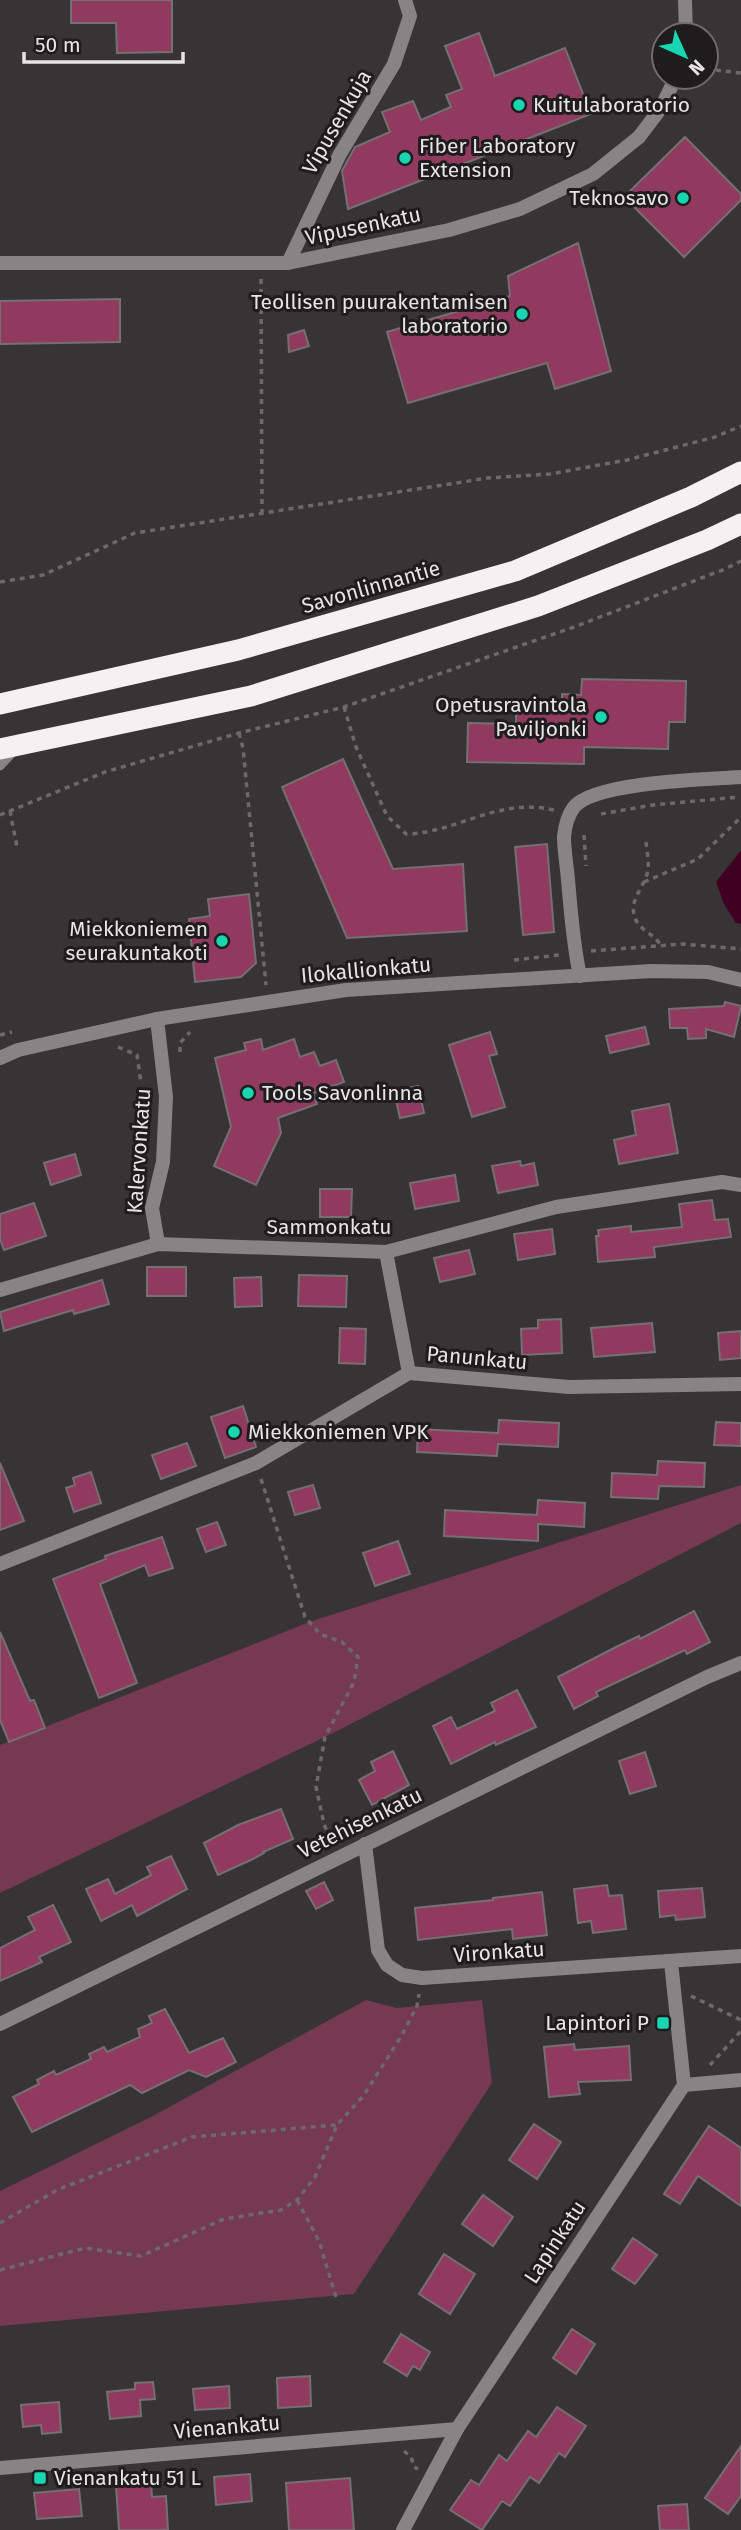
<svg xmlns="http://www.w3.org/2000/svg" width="741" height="2530" viewBox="0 0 741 2530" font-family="'Fira Sans',sans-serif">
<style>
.green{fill:#753952}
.water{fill:#3f0021}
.building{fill:#903a60;stroke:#747071;stroke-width:2}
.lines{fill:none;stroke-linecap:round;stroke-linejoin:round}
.path{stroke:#6d696a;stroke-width:3.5;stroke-dasharray:5 5;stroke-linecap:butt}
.lane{stroke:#868484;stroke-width:9}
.street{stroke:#868484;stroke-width:14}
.highway{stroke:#f5f1f2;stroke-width:21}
.poi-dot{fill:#19d5b2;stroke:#1e1c1d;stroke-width:2.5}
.labels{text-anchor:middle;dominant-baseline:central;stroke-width:6;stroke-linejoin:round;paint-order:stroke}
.poi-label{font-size:21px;fill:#e6e4e4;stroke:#1e1c1d;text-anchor:start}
.street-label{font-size:21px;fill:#e6e4e4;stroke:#1e1c1d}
</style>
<rect width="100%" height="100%" fill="#383435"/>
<g class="green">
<polygon points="741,1485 741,1523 335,1732 0,1893 0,1745 312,1621"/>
<polygon points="366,2000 397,2008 482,2000 492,2083 354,2294 0,2326 0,2191 151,2117"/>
</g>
<polygon class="water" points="741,850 741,924 736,923 724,904 716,882"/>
<g class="building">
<polygon points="71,0 172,0 172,52 117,53 116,23 71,23"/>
<polygon points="479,33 495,76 565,48 591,114 348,209 342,171 355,147 390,132 382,112 413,101 421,120 451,107 446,95 462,89 445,46"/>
<polygon points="685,137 741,194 741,200 684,257 624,197"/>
<polygon points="578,243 611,371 555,389 547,363 408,403 387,332 510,296 508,276"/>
<polygon points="120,299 120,342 0,344 0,301"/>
<polygon points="304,330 309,346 289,352 288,335"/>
<polygon points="582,679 686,681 685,722 669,722 668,749 584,747 584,764 467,762 468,723 516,724 516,710 562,711 562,694 581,695"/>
<polygon points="343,759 393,869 463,864 467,931 347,938 282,787"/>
<polygon points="547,844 554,932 523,935 515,847"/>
<polygon points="249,894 256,963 241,977 195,982 189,919 210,916 208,899"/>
<polygon points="725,1002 741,1006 734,1037 706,1029 706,1038 688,1039 687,1028 670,1028 669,1009 724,1006"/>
<polygon points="645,1027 649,1044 610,1053 606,1036"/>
<polygon points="490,1032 497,1054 489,1056 505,1107 472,1117 449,1045"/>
<polygon points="261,1039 263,1050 294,1039 300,1057 314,1052 320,1066 336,1060 344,1082 313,1093 317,1104 278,1118 281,1133 256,1185 214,1166 231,1127 215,1058 246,1050 244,1043"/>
<polygon points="418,1086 424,1113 400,1118 394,1091"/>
<polygon points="669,1104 678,1153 619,1164 614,1140 636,1135 632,1111"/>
<polygon points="75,1154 81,1175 51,1185 44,1163"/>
<polygon points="520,1161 521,1166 534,1163 538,1185 498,1193 492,1166"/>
<polygon points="455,1175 459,1201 415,1209 410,1183"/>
<polygon points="320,1189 352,1189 351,1217 320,1217"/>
<polygon points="712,1200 715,1220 728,1219 731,1237 654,1247 655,1257 598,1262 596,1236 599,1236 598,1230 631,1226 631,1232 682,1227 679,1204"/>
<polygon points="34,1203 46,1236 4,1250 0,1239 0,1214"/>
<polygon points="552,1229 555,1254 518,1260 514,1234"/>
<polygon points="469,1250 475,1274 440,1282 434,1258"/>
<rect x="147" y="1267" width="39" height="29"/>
<polygon points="299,1275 347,1276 346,1307 298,1306"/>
<polygon points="261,1277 262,1306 235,1307 234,1278"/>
<polygon points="102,1280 109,1304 74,1314 73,1310 4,1331 0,1312"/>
<polygon points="561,1319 562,1353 522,1355 521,1329 538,1328 538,1320"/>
<polygon points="652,1323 655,1352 594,1357 591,1328"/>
<polygon points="340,1328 366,1329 365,1364 339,1363"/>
<polygon points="741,1331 741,1358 720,1360 718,1333"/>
<polygon points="243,1406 256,1447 225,1458 211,1417"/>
<polygon points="499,1420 559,1423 558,1447 498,1444 497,1456 417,1452 418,1429 498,1433"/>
<polygon points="716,1422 741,1423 741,1446 714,1445"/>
<polygon points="187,1443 196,1466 161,1479 152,1455"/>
<polygon points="658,1461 705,1463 704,1487 659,1486 658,1499 611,1497 612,1473 657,1475"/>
<polygon points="0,1463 24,1521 0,1530"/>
<polygon points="91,1472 101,1503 74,1512 66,1488 75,1485 73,1478"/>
<polygon points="313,1485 320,1508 295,1515 288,1492"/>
<polygon points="538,1500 585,1503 584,1527 538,1524 538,1541 444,1536 445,1510 537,1515"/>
<polygon points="217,1522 226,1545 206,1552 197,1529"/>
<polygon points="162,1537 173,1568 149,1576 145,1565 100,1584 137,1683 99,1698 53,1579 106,1559 105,1556"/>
<polygon points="398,1541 410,1574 375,1586 363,1553"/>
<polygon points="694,1611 710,1642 687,1654 685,1650 668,1658 596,1692 598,1696 574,1709 558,1677 616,1647 639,1636 640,1639"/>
<polygon points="0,1632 30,1701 34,1700 45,1728 9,1742 0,1720"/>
<polygon points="517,1690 536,1727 496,1745 495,1742 451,1764 433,1726 451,1717 457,1729 495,1711 491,1703"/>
<polygon points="393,1751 409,1785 372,1805 359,1780 375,1771 371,1762"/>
<polygon points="645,1752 656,1786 630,1794 619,1761"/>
<polygon points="281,1809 293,1839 263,1852 264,1853 253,1859 218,1875 204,1843 238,1825"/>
<polygon points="171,1856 187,1889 137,1916 132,1905 101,1921 86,1889 108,1879 115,1894 151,1875 147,1867"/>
<polygon points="324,1882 333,1900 316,1909 306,1891"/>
<polygon points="607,1885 609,1896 622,1895 626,1929 593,1933 591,1921 578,1923 574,1889"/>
<polygon points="702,1888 705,1917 676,1920 675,1915 660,1917 658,1891"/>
<polygon points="542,1892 547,1935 513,1939 512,1929 418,1940 415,1908 493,1900 493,1898"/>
<polygon points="53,1905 71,1942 39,1957 42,1962 0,1981 0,1948 35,1930 28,1917"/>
<polygon points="165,2009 189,2053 223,2038 236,2062 206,2077 189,2070 142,2093 130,2085 32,2132 13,2097 39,2084 37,2080 54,2071 56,2075 91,2059 89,2054 104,2047 107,2052 140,2037 138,2029 152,2023 149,2016"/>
<polygon points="574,2044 575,2050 629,2046 631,2080 578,2082 580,2094 549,2097 544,2047"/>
<polygon points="534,2124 561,2142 537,2179 509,2160"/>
<polygon points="709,2126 741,2148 741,2206 698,2176 680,2204 664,2194"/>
<polygon points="483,2195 513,2217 493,2246 462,2224"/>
<polygon points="633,2238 657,2255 635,2284 612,2269"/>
<polygon points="444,2254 475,2274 450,2314 419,2294"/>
<polygon points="572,2329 595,2344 576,2374 553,2358"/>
<polygon points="401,2334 430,2352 420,2370 413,2366 407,2376 384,2362"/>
<polygon points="310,2376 311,2406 278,2408 277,2378"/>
<polygon points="153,2382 155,2399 140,2400 141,2416 110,2419 107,2392 135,2389 135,2383"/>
<polygon points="229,2386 230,2408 195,2410 193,2389"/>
<polygon points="59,2402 61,2432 42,2434 41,2425 23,2427 21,2405"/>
<polygon points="557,2407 586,2426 565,2457 559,2453 539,2483 530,2477 510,2506 502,2501 482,2530 450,2510 471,2480 479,2485 499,2455 507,2461 528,2431 536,2437"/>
<polygon points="741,2446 741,2496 728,2514 705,2498"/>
<polygon points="250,2474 252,2501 216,2505 214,2477"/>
<polygon points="350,2478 354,2530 289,2530 286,2483"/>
<polygon points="151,2483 152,2497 166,2496 168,2530 119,2530 116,2486"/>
<polygon points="79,2489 82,2516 37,2519 34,2493"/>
<polygon points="687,2504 689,2530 660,2530 658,2506"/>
</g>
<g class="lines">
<g class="path">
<polyline points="706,69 741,73"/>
<polyline points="261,279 262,512"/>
<polyline points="0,582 43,575 135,533 488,478 550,474 627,460 715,437 741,426"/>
<path d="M 344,707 L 356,747 L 387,816 L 406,834 C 457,833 497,797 554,810"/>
<polyline points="239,733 243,748 266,985"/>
<polyline points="10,811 17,847"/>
<polyline points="601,814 653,805 739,797"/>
<polyline points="0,815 105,772 239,733 344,707 574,627 725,569 741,561"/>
<polyline points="584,835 586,866"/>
<path d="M 646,842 C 647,851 649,861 648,870 C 645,887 628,900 635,918 C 640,931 655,934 661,946"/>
<polyline points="644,882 698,859 741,817"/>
<polyline points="591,951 682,944 741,949"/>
<polyline points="514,960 559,955"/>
<polyline points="0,1035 12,1032"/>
<polyline points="118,1047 137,1055 141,1083"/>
<polyline points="180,1052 180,1043 190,1032"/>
<polyline points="261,1479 305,1617 320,1634 342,1642 358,1657 354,1682 325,1737 316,1787 324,1824 331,1843"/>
<polyline points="691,1996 741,2020"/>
<polyline points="710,2065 741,2031"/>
<polyline points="297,2200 319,2241 336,2297"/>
<polyline points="0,2223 57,2190 192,2137 336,2125"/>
<polyline points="0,2270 85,2248 141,2256 224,2219 281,2210 297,2200 315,2177 337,2125 364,2095 402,2035 417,2006 419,1994"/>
<polyline points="404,2451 411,2457 414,2467 418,2469"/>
</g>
<polyline class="lane" points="0,766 15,750"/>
<g class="street">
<polyline points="685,0 686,35"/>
<polyline points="0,263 288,263 449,230 520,209 593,174 639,137 661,108 676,77"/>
<polyline points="288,263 340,154 394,64 410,16 405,0"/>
<path d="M 580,976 C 573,944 571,912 568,880 C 567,866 564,851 564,837 C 565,826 568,815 574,807 C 594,782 707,779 741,777"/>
<polyline points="157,1019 166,1097 163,1162 152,1208 158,1244"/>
<polyline points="0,1058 18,1050 157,1019 346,990 651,971 708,972 741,980"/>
<polyline points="386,1252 409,1373"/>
<polyline points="0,1290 158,1244 386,1252 556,1207 722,1182 741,1185"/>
<polyline points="0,1564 256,1463 409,1373 569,1387 741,1384"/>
<polyline points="365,1844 378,1950 387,1965 402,1975 422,1978 741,1956"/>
<polyline points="0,2024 707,1677 741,1663"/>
<polyline points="684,2085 741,2080"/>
<polyline points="0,2468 457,2429"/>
<polyline points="403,2530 457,2429 684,2085 671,1962"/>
</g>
<g class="highway">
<polyline points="0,704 238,650 515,571 691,497 741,472"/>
<polyline points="0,749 251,696 538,606 707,540 741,524"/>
</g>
</g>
<g class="poi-dot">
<circle cx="519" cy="105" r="7"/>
<circle cx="405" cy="158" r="7"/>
<circle cx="683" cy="198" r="7"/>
<circle cx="522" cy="314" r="7"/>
<circle cx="601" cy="717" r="7"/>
<circle cx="222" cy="941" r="7"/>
<circle cx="248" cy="1093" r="7"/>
<circle cx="234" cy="1432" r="7"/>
<rect x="656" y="2016" width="14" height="14" rx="3.5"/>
<rect x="33" y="2471" width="14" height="14" rx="3.5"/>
</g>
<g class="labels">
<g class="poi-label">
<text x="533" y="105">Kuitulaboratorio</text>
<text x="419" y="146">Fiber Laboratory<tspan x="419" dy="24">Extension</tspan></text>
<text x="669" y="198" text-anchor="end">Teknosavo</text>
<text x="508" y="302" text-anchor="end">Teollisen puurakentamisen<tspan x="508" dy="24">laboratorio</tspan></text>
<text x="587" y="705" text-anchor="end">Opetusravintola<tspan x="587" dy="24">Paviljonki</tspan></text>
<text x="208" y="929" text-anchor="end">Miekkoniemen<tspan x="208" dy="24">seurakuntakoti</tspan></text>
<text x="262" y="1093">Tools Savonlinna</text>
<text x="248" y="1432">Miekkoniemen VPK</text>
<text x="649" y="2023" text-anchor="end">Lapintori P</text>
<text x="54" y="2478">Vienankatu 51 L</text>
</g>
<g class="street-label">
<text transform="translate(337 122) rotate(-60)">Vipusenkuja</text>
<text transform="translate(363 226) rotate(-12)">Vipusenkatu</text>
<text transform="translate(371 587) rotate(-16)">Savonlinnantie</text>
<text transform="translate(366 970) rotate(-5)">Ilokallionkatu</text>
<text transform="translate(139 1151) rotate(-86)">Kalervonkatu</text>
<text x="329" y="1227">Sammonkatu</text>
<text transform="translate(477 1358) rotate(5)">Panunkatu</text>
<text transform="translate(360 1823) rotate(-26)">Vetehisenkatu</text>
<text transform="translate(499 1952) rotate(-4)">Vironkatu</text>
<text transform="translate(555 2242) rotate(-57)">Lapinkatu</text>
<text transform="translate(227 2427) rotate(-5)">Vienankatu</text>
</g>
</g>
<g transform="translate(685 56) rotate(135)"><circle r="33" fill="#1e1c1d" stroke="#6e6c6d" stroke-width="2"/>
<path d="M0-5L12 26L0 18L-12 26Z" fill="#19d5b2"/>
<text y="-10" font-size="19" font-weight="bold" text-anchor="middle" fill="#e6e4e4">N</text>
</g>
<path d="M24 52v10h159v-10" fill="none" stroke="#e6e4e4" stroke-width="3.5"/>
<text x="35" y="52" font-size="21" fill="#e6e4e4" stroke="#1e1c1d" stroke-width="5" paint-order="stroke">50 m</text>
</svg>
